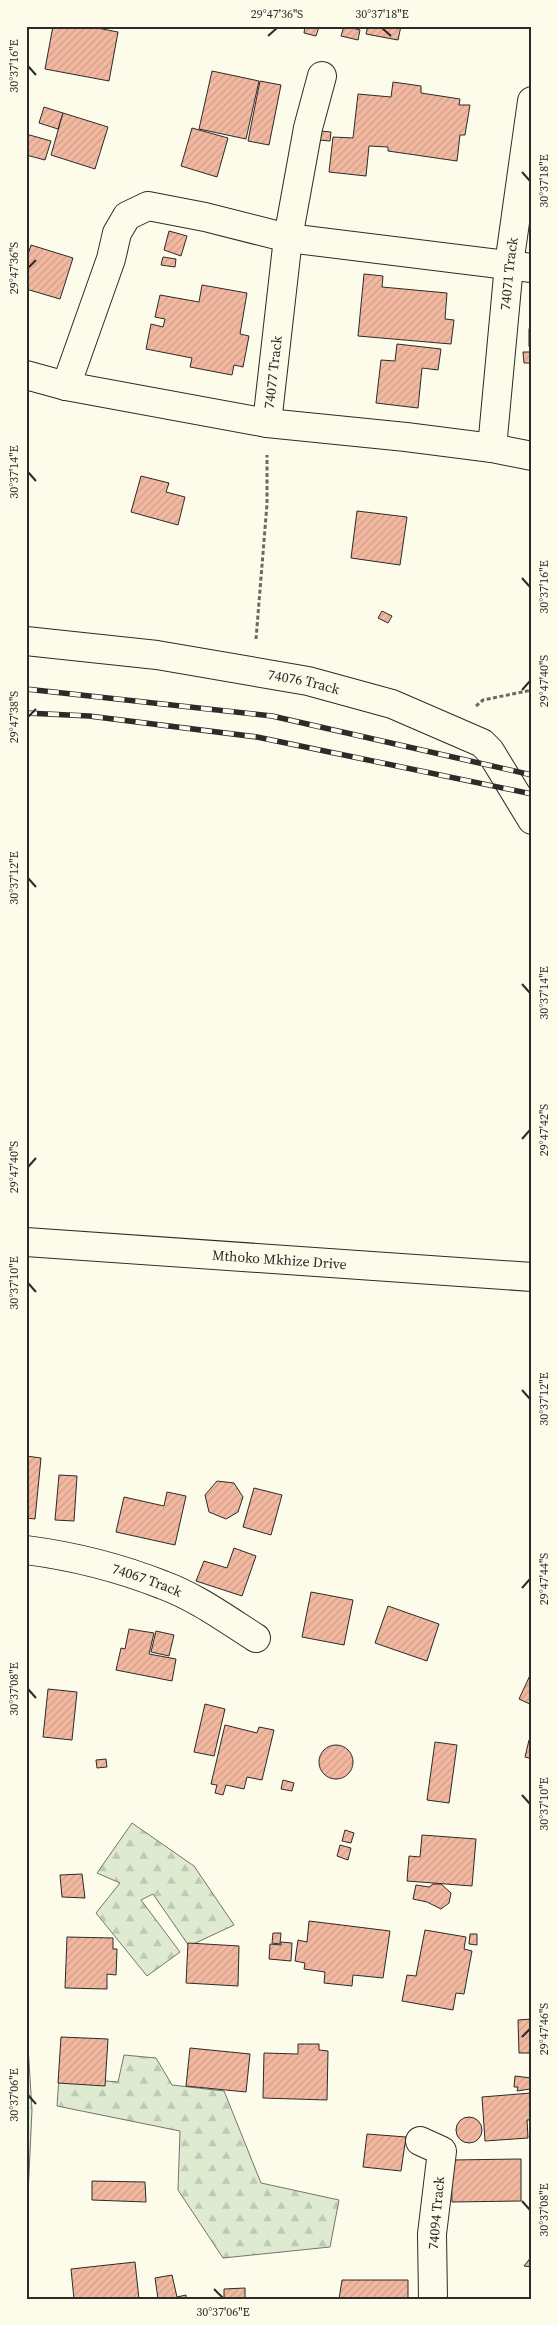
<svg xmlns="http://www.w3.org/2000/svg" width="558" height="2325" viewBox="0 0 558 2325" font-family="'Source Serif 4',serif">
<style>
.forest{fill:url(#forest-firs);stroke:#74746e}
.building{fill:url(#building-hatch);stroke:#2b2b2b}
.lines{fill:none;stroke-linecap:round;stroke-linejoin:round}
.street-casing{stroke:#2b2b2b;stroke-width:30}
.secondary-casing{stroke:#2b2b2b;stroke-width:30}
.path{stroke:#6a6964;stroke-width:3;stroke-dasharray:4 2.5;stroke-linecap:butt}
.street{stroke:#fdfbea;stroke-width:28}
.secondary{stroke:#fdfbea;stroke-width:28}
.rail-casing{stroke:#2b2b2b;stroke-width:5.5}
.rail{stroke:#fdfbea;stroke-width:4;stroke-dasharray:11;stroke-linecap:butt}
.ticks{fill:none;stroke:#2b2b2b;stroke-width:2}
.labels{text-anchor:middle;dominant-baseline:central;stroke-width:4;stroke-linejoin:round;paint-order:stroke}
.street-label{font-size:14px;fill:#2b2b2b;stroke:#fdfbea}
.neatline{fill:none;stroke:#2b2b2b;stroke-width:2}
.ticks-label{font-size:12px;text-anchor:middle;fill:#2b2b2b}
</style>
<defs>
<pattern id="forest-firs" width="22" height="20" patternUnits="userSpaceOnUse" patternTransform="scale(1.25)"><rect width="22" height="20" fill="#deebd1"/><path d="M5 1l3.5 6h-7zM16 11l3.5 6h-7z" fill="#bfcab4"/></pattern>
<pattern id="building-hatch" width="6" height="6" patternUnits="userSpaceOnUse" patternTransform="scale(1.25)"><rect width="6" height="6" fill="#f2b8a0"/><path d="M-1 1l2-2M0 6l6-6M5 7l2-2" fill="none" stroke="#d09e8a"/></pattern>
</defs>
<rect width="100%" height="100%" fill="#fdfbea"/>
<g class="forest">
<polygon points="132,1823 194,1866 234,1925 189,1946 153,1894 141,1900 180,1952 147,1976 96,1913 120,1883 97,1873"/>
<polygon points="26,2014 32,2110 28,2195 26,2193"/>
<polygon points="124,2055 156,2058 172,2085 224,2091 261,2183 339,2200 330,2247 223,2258 178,2190 180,2131 57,2106 59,2077 118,2082"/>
</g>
<g class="building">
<polygon points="53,26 87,26 118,32 109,81 45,69"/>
<polygon points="305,26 319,27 316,36 304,33"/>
<polygon points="344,26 360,30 358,40 341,36"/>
<polygon points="368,26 401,26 398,40 366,34"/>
<polygon points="212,71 259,81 246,139 199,129"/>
<polygon points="260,81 281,85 269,145 248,141"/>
<polygon points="393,82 421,86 421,93 460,99 459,105 470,105 465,135 460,135 457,161 388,151 388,147 369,146 366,176 329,172 333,137 353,138 358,94 391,97"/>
<polygon points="44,107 63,113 58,129 39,123"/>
<polygon points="63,113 108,127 95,169 51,155"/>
<polygon points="192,128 228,138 217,177 181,166"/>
<polygon points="320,131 331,132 330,141 319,140"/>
<polygon points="26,134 51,141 45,160 26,155"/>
<polygon points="169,231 187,236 181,256 164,250"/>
<polygon points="31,245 73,258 60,299 26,289 26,261"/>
<polygon points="163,257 176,259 175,267 161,265"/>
<polygon points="364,274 383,276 382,287 447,293 445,319 454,320 451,344 358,336"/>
<polygon points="202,285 247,293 240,334 249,336 243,367 234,365 232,375 190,367 192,358 146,349 151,324 163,327 165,319 155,317 160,295 199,302"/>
<rect x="529" y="329" width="3" height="17"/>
<polygon points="397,344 441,349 438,370 422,368 418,408 376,403 381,360 395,361"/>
<polygon points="523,352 532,352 532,363 524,363"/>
<polygon points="141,476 169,483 166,492 185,497 178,525 131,512"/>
<polygon points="357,511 407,517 400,565 351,558"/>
<polygon points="382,611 392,616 388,623 378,618"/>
<polygon points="26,1456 41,1458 35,1519 26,1518"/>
<polygon points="59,1475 77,1476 74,1521 55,1520"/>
<polygon points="217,1481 234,1483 243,1497 238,1512 226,1519 209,1512 205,1495"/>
<polygon points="254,1488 282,1495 271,1535 243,1527"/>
<polygon points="167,1492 186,1496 175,1545 116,1532 124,1497 164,1506"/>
<polygon points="234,1548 256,1556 242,1596 196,1581 204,1561 227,1568"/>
<polygon points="311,1592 353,1600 344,1645 302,1637"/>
<polygon points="388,1606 439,1624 427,1661 375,1643"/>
<polygon points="129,1629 154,1633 149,1654 176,1659 172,1681 116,1670 121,1648 125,1649"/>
<polygon points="156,1631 174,1635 169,1656 151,1652"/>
<polygon points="532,1671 532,1705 519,1699"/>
<polygon points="48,1689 77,1692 72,1740 43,1737"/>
<polygon points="205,1704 225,1709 214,1756 194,1752"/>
<polygon points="225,1725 257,1733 259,1727 274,1730 262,1780 247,1777 244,1789 226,1785 223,1795 215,1793 217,1785 211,1784"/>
<polygon points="529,1740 532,1741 532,1759 525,1757"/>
<polygon points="435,1742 457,1745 449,1803 427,1800"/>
<circle cx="336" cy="1762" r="17"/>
<polygon points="106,1759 107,1767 97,1768 96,1760"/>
<polygon points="283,1780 294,1783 292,1791 281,1789"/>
<polygon points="345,1830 354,1833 351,1843 342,1841"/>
<polygon points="422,1835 476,1839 472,1886 407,1881 409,1856 420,1857"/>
<polygon points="340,1845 351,1848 348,1860 337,1856"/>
<polygon points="82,1874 85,1898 62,1897 60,1875"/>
<polygon points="433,1884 441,1884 451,1893 449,1903 441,1909 427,1902 413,1899 416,1885 429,1887"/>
<polygon points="309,1921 390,1931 383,1978 353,1975 352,1986 324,1983 325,1972 304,1969 305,1963 295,1961 298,1940 307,1942"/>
<polygon points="425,1930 466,1937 464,1949 472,1951 464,1994 456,1993 453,2010 402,2001 407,1975 416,1976"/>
<polygon points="273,1933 281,1933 280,1944 272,1943"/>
<polygon points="470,1934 477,1934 477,1945 469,1944"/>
<polygon points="67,1937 113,1938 113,1949 117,1949 116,1975 107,1974 107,1989 65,1988"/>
<polygon points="281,1942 292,1943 291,1961 269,1959 270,1944 281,1945"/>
<polygon points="188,1943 239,1946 238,1986 186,1983"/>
<polygon points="532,2019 532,2053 519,2053 518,2020"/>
<polygon points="61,2037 108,2039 105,2086 58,2083"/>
<polygon points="298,2044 319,2044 319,2050 328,2051 327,2100 263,2098 264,2053 298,2054"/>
<polygon points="190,2048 250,2054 246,2092 186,2086"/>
<polygon points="515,2076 531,2078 530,2089 517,2091 518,2087 514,2087"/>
<polygon points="531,2093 532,2120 527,2120 528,2138 485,2141 482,2097"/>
<circle cx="469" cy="2130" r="13"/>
<polygon points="367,2134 406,2137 401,2171 363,2167"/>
<polygon points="521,2159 521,2201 452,2202 451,2160"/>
<polygon points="92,2181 145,2182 146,2202 92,2200"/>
<polygon points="532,2256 532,2267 524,2266"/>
<polygon points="135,2262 139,2299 74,2299 71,2269"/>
<polygon points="172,2275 177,2297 186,2295 186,2299 158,2299 155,2278"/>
<polygon points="342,2280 408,2280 408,2299 339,2299"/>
<polygon points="245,2288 245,2299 224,2299 224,2289"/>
</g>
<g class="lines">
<g class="street-casing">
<g id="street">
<polyline points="26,375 66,386 267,423 406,437 492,448 532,456"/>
<polyline points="66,386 111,259 117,233 127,216 148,206 205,217 288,238 532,268"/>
<path id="s1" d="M 267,423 L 288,238 L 308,128 L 322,76"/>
<path id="s2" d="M 492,448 L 509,265 L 532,101"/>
<path id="s3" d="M 26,641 L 157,655 L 308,681 L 392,704 L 482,743 L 490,751 L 532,820"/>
<path id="s4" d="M 26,1550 C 72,1556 120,1568 163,1585 C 196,1597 226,1619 256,1638"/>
<polyline points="420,2141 442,2151 432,2234 433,2299"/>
</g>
</g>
<g class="secondary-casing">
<g id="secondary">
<path id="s5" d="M 26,1242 L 532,1277"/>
</g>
</g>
<g class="path">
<polyline points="256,639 267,504 267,455"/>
<polyline points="476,706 483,700 532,690"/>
</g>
<use href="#street" class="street"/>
<use href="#secondary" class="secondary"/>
<g class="rail-casing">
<g id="rail">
<polyline points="26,689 272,716 532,775"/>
<polyline points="26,713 89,716 257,737 532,794"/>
</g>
</g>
<use href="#rail" class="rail"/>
</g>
<path class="ticks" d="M 382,28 L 391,36M 268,36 L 277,28M 28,66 L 36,75M 522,172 L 530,181M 28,268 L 36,260M 28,472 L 36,481M 522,578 L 530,587M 522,690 L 530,681M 28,717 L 36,709M 28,878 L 36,887M 522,984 L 530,993M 522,1139 L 530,1130M 28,1167 L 36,1158M 28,1283 L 36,1292M 522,1390 L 530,1399M 522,1588 L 530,1579M 28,1689 L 36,1698M 522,1795 L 530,1804M 522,2037 L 530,2029M 28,2095 L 36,2104M 522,2201 L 530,2210M 214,2289 L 223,2298"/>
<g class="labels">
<g class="street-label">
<text stroke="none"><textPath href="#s2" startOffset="175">74071 Track</textPath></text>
<text stroke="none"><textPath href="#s1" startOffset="51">74077 Track</textPath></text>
<text stroke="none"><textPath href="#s3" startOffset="281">74076 Track</textPath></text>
<text stroke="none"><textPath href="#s5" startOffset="254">Mthoko Mkhize Drive</textPath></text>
<text stroke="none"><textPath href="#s4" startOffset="125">74067 Track</textPath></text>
<text transform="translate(436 2213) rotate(-85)">74094 Track</text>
</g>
</g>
<rect width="558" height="2325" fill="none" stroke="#fdfbea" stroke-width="55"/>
<rect x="28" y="28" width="502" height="2270" class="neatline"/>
<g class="ticks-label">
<text x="277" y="18">29°47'36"S</text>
<text x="382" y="18">30°37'18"E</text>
<text transform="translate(14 66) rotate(-90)" y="4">30°37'16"E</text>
<text transform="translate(544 181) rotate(-90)" y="4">30°37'18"E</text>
<text transform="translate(14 268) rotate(-90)" y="4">29°47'36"S</text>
<text transform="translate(14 472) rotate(-90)" y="4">30°37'14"E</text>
<text transform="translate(544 587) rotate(-90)" y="4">30°37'16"E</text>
<text transform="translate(544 681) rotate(-90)" y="4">29°47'40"S</text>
<text transform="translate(14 717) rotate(-90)" y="4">29°47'38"S</text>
<text transform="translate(14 878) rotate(-90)" y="4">30°37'12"E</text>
<text transform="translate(544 993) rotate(-90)" y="4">30°37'14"E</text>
<text transform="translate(544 1130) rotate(-90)" y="4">29°47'42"S</text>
<text transform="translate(14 1167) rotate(-90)" y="4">29°47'40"S</text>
<text transform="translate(14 1283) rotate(-90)" y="4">30°37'10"E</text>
<text transform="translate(544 1399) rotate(-90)" y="4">30°37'12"E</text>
<text transform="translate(544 1579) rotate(-90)" y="4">29°47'44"S</text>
<text transform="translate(14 1689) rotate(-90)" y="4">30°37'08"E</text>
<text transform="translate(544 1804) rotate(-90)" y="4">30°37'10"E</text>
<text transform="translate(544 2029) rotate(-90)" y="4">29°47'46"S</text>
<text transform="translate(14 2095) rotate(-90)" y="4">30°37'06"E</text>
<text transform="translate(544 2210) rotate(-90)" y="4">30°37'08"E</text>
<text x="223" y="2316">30°37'06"E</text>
</g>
</svg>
